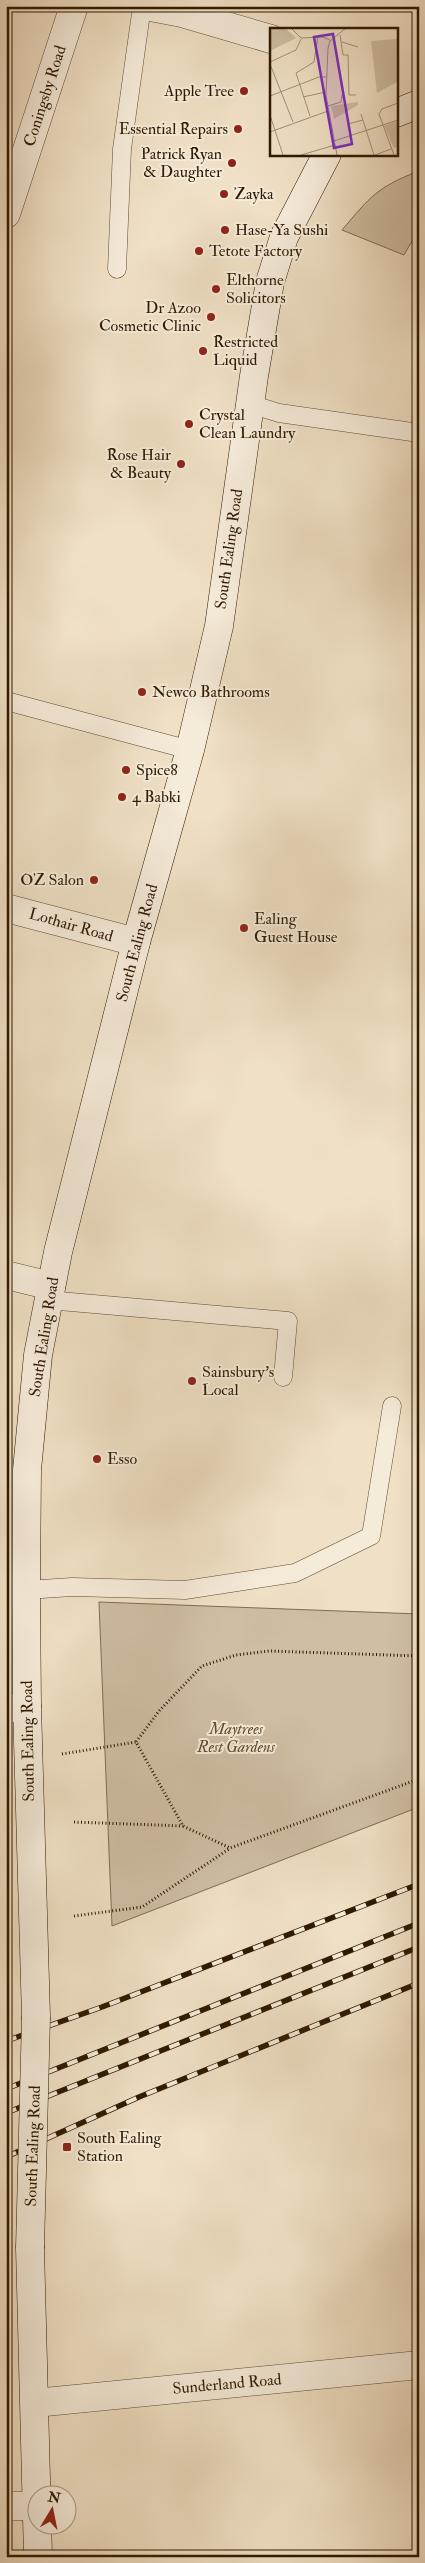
<svg xmlns="http://www.w3.org/2000/svg" width="425" height="2563" viewBox="0 0 425 2563" font-family="'IM FELL Double Pica',serif">
<style>
.green{fill:#cfbea4;stroke:#7f6c52}
.lines{fill:none;stroke-linecap:round;stroke-linejoin:round}
.lane-casing{stroke:#5f4b31;stroke-width:19}
.street-casing{stroke:#5f4b31;stroke-width:29}
.secondary-casing{stroke:#2f1900;stroke-width:29}
.path{stroke:#2f1900;stroke-width:3;stroke-dasharray:1 2.5;stroke-linecap:butt}
.lane{stroke:#f5ebd9;stroke-width:18}
.street{stroke:#f5ebd9;stroke-width:28}
.secondary{stroke:#f5ebd9;stroke-width:28}
.rail-casing{stroke:#2f1900;stroke-width:5.5}
.rail{stroke:#f5ebd9;stroke-width:4;stroke-dasharray:11;stroke-linecap:butt}
.secondary-bridge-casing{stroke:#2f1900;stroke-width:29;stroke-linecap:butt}
.secondary-bridge{stroke:#f5ebd9;stroke-width:28}
.poi-dot{fill:#8f2418;stroke:#f5ebd9;stroke-width:2}
.labels{text-anchor:middle;dominant-baseline:central;stroke-width:4;stroke-linejoin:round;paint-order:stroke}
.poi-label{font-size:16px;fill:#2f1900;stroke:#f5ebd9;text-anchor:start}
.street-label{font-size:16px;fill:#2f1900;stroke:#f5ebd9}
.park-label{font-size:16px;font-style:italic;fill:#5f4b31;stroke:#f5ebd9}
.inset-road{fill:none;stroke:#a39076;stroke-width:1}
.view{fill:#7b2cbf;fill-opacity:0.15;stroke:#7b2cbf;stroke-width:2.5}
.inset-edge{fill:none;stroke:#2f1900;stroke-width:2.5}
</style>
<rect width="100%" height="100%" fill="#f0e0c5"/>
<filter id="stains"><feTurbulence type="fractalNoise" baseFrequency=".004" numOctaves="4"/><feColorMatrix values="0 0 0 0 .2 0 0 0 0 .09 0 0 0 0 .02 0 0 0 .5 -.17"/></filter>
<radialGradient id="worn" r=".72"><stop offset=".6" stop-color="#630" stop-opacity="0"/><stop offset="1" stop-color="#630" stop-opacity=".3"/></radialGradient>
<g class="green">
<path d="M 419,171 L 419,229 L 404,255 L 342,230 C 370,197 377,187 419,171 Z"/>
<polygon points="99,1602 419,1614 419,1807 112,1926"/>
</g>
<g class="lines">
<g class="lane-casing">
<g id="lane">
<polyline points="117,269 122,149 142,6"/>
<polyline points="250,404 279,413 419,433"/>
<polyline points="6,701 190,750"/>
<polyline points="48,1300 288,1321 283,1377"/>
<polyline points="26,1590 72,1587 185,1590 295,1573 371,1536 392,1406"/>
</g>
</g>
<g class="street-casing">
<g id="street">
<polyline points="145,6 182,13 271,39"/>
<polyline points="6,214 74,6"/>
<polyline points="6,908 136,942"/>
<polyline points="6,1275 51,1286"/>
<polyline points="6,1709 27,1706"/>
<polyline points="35,2403 419,2365"/>
<polyline points="6,2506 36,2506"/>
</g>
</g>
<g class="secondary-casing">
<g id="secondary">
<polyline points="396,113 419,104"/>
<polyline points="36,2017 27,1706 26,1590 27,1470 38,1355 58,1252 136,942 190,750 219,626 254,376 270,282 284,237 327,154"/>
<polyline points="30,2248 38,2557"/>
</g>
</g>
<g class="path">
<polyline points="419,1656 269,1651 236,1655 202,1666 159,1711 136,1742 183,1826 230,1848 419,1779"/>
<polyline points="62,1754 136,1742"/>
<polyline points="74,1822 183,1826"/>
<polyline points="74,1916 142,1907 229,1849"/>
</g>
<use href="#lane" class="lane"/>
<use href="#street" class="street"/>
<use href="#secondary" class="secondary"/>
<g class="rail-casing">
<g id="rail">
<polyline points="6,2041 102,2007 419,1884"/>
<polyline points="6,2089 419,1923"/>
<polyline points="6,2113 419,1947"/>
<polyline points="6,2157 139,2097 419,1983"/>
</g>
</g>
<use href="#rail" class="rail"/>
<g class="secondary-bridge-casing">
<polyline id="secondary-bridge" points="30,2248 36,2017"/>
</g>
<use href="#secondary-bridge" class="secondary-bridge"/>
</g>
<g class="poi-dot">
<circle cx="244" cy="91" r="5"/>
<circle cx="238" cy="129" r="5"/>
<circle cx="232" cy="163" r="5"/>
<circle cx="224" cy="194" r="5"/>
<circle cx="225" cy="230" r="5"/>
<circle cx="199" cy="251" r="5"/>
<circle cx="216" cy="289" r="5"/>
<circle cx="211" cy="317" r="5"/>
<circle cx="203" cy="351" r="5"/>
<circle cx="189" cy="424" r="5"/>
<circle cx="181" cy="464" r="5"/>
<circle cx="142" cy="692" r="5"/>
<circle cx="126" cy="770" r="5"/>
<circle cx="122" cy="797" r="5"/>
<circle cx="94" cy="880" r="5"/>
<circle cx="244" cy="928" r="5"/>
<circle cx="192" cy="1381" r="5"/>
<circle cx="97" cy="1459" r="5"/>
<rect x="62" y="2142" width="10" height="10" rx="2.5"/>
</g>
<g class="labels">
<g class="poi-label">
<text x="234" y="91" text-anchor="end">Apple Tree</text>
<text x="228" y="129" text-anchor="end">Essential Repairs</text>
<text x="222" y="154" text-anchor="end">Patrick Ryan<tspan x="222" dy="18">&amp; Daughter</tspan></text>
<text x="234" y="194">Zayka</text>
<text x="235" y="230">Hase-Ya Sushi</text>
<text x="209" y="251">Tetote Factory</text>
<text x="226" y="280">Elthorne<tspan x="226" dy="18">Solicitors</tspan></text>
<text x="201" y="308" text-anchor="end">Dr Azoo<tspan x="201" dy="18">Cosmetic Clinic</tspan></text>
<text x="213" y="342">Restricted<tspan x="213" dy="18">Liquid</tspan></text>
<text x="199" y="415">Crystal<tspan x="199" dy="18">Clean Laundry</tspan></text>
<text x="171" y="455" text-anchor="end">Rose Hair<tspan x="171" dy="18">&amp; Beauty</tspan></text>
<text x="152" y="692">Newco Bathrooms</text>
<text x="136" y="770">Spice8</text>
<text x="132" y="797">4 Babki</text>
<text x="84" y="880" text-anchor="end">OZ Salon</text>
<text x="254" y="919">Ealing<tspan x="254" dy="18">Guest House</tspan></text>
<text x="202" y="1372">Sainsbury's<tspan x="202" dy="18">Local</tspan></text>
<text x="107" y="1459">Esso</text>
<text x="77" y="2138">South Ealing<tspan x="77" dy="18">Station</tspan></text>
</g>
<g class="street-label">
<text transform="translate(45 96) rotate(-72)">Coningsby Road</text>
<text transform="translate(229 549) rotate(-82)">South Ealing Road</text>
<text transform="translate(71 925) rotate(16)">Lothair Road</text>
<text transform="translate(137 943) rotate(-75)">South Ealing Road</text>
<text transform="translate(44 1337) rotate(-81)">South Ealing Road</text>
<text transform="translate(28 1741) rotate(-91)">South Ealing Road</text>
<text transform="translate(33 2146) rotate(-88)">South Ealing Road</text>
<text transform="translate(227 2384) rotate(-5)">Sunderland Road</text>
</g>
<g class="park-label">
<text x="236" y="1729">Maytrees<tspan x="236" dy="18">Rest Gardens</tspan></text>
</g>
</g>
<g transform="translate(270 28)">
<rect width="128" height="128" fill="#f0e0c5"/>
<path d="M 0,0 L 15,0 L 26,10 L 0,23 ZM 127,11 L 127,54 L 107,65 L 101,13 ZM 88,74 L 88,77 L 64,91 L 61,78 ZM 127,93 L 127,119 L 124,120 L 114,98 Z" fill="#cfbea4"/>
<path class="inset-road" d="M 21,0 L 31,10 L 52,9 L 60,12M 70,7 L 73,27 L 78,27 L 79,67 L 86,67M 72,14 L 88,19M 0,34 L 26,22 L 31,11M 0,36 L 23,94M 0,68 L 49,49 L 57,49M 33,69 L 56,64M 58,78 L 71,74 L 72,67M 91,86 L 104,127M 0,87 L 13,127M 40,88 L 26,45 L 44,34 L 48,8M 79,99 L 78,96 L 93,92M 0,104 L 58,83M 64,113 L 128,92M 31,127 L 65,117M 67,127 L 56,67 L 58,20 L 60,13 L 76,0M 105,127 L 121,121M 124,127 L 109,86 L 112,81 L 128,75"/>
<path class="view" d="M 63,6 L 82,116 L 64,120 L 44,9 Z"/>
<rect width="128" height="128" class="inset-edge"/>
</g>
<rect width="425" height="2563" fill="none" stroke="#f0e0c5" stroke-width="25"/>
<rect x="8" y="8" width="410" height="2548" fill="none" stroke="#2f1900" stroke-width="2.5"/>
<rect x="12" y="12" width="400" height="2538" fill="none" stroke="#2f1900"/>
<g transform="translate(52 2510) rotate(10)"><circle r="24" fill="#f5ebd9" stroke="#a69782"/>
<path d="M0-4L9 19L0 12L-9 19Z" fill="#8f2418"/>
<text y="-8" font-size="14" font-weight="bold" text-anchor="middle" fill="#2f1900">N</text>
</g>
<rect width="100%" height="100%" filter="url(#stains)"/>
<rect width="100%" height="100%" fill="url(#worn)"/>
</svg>
